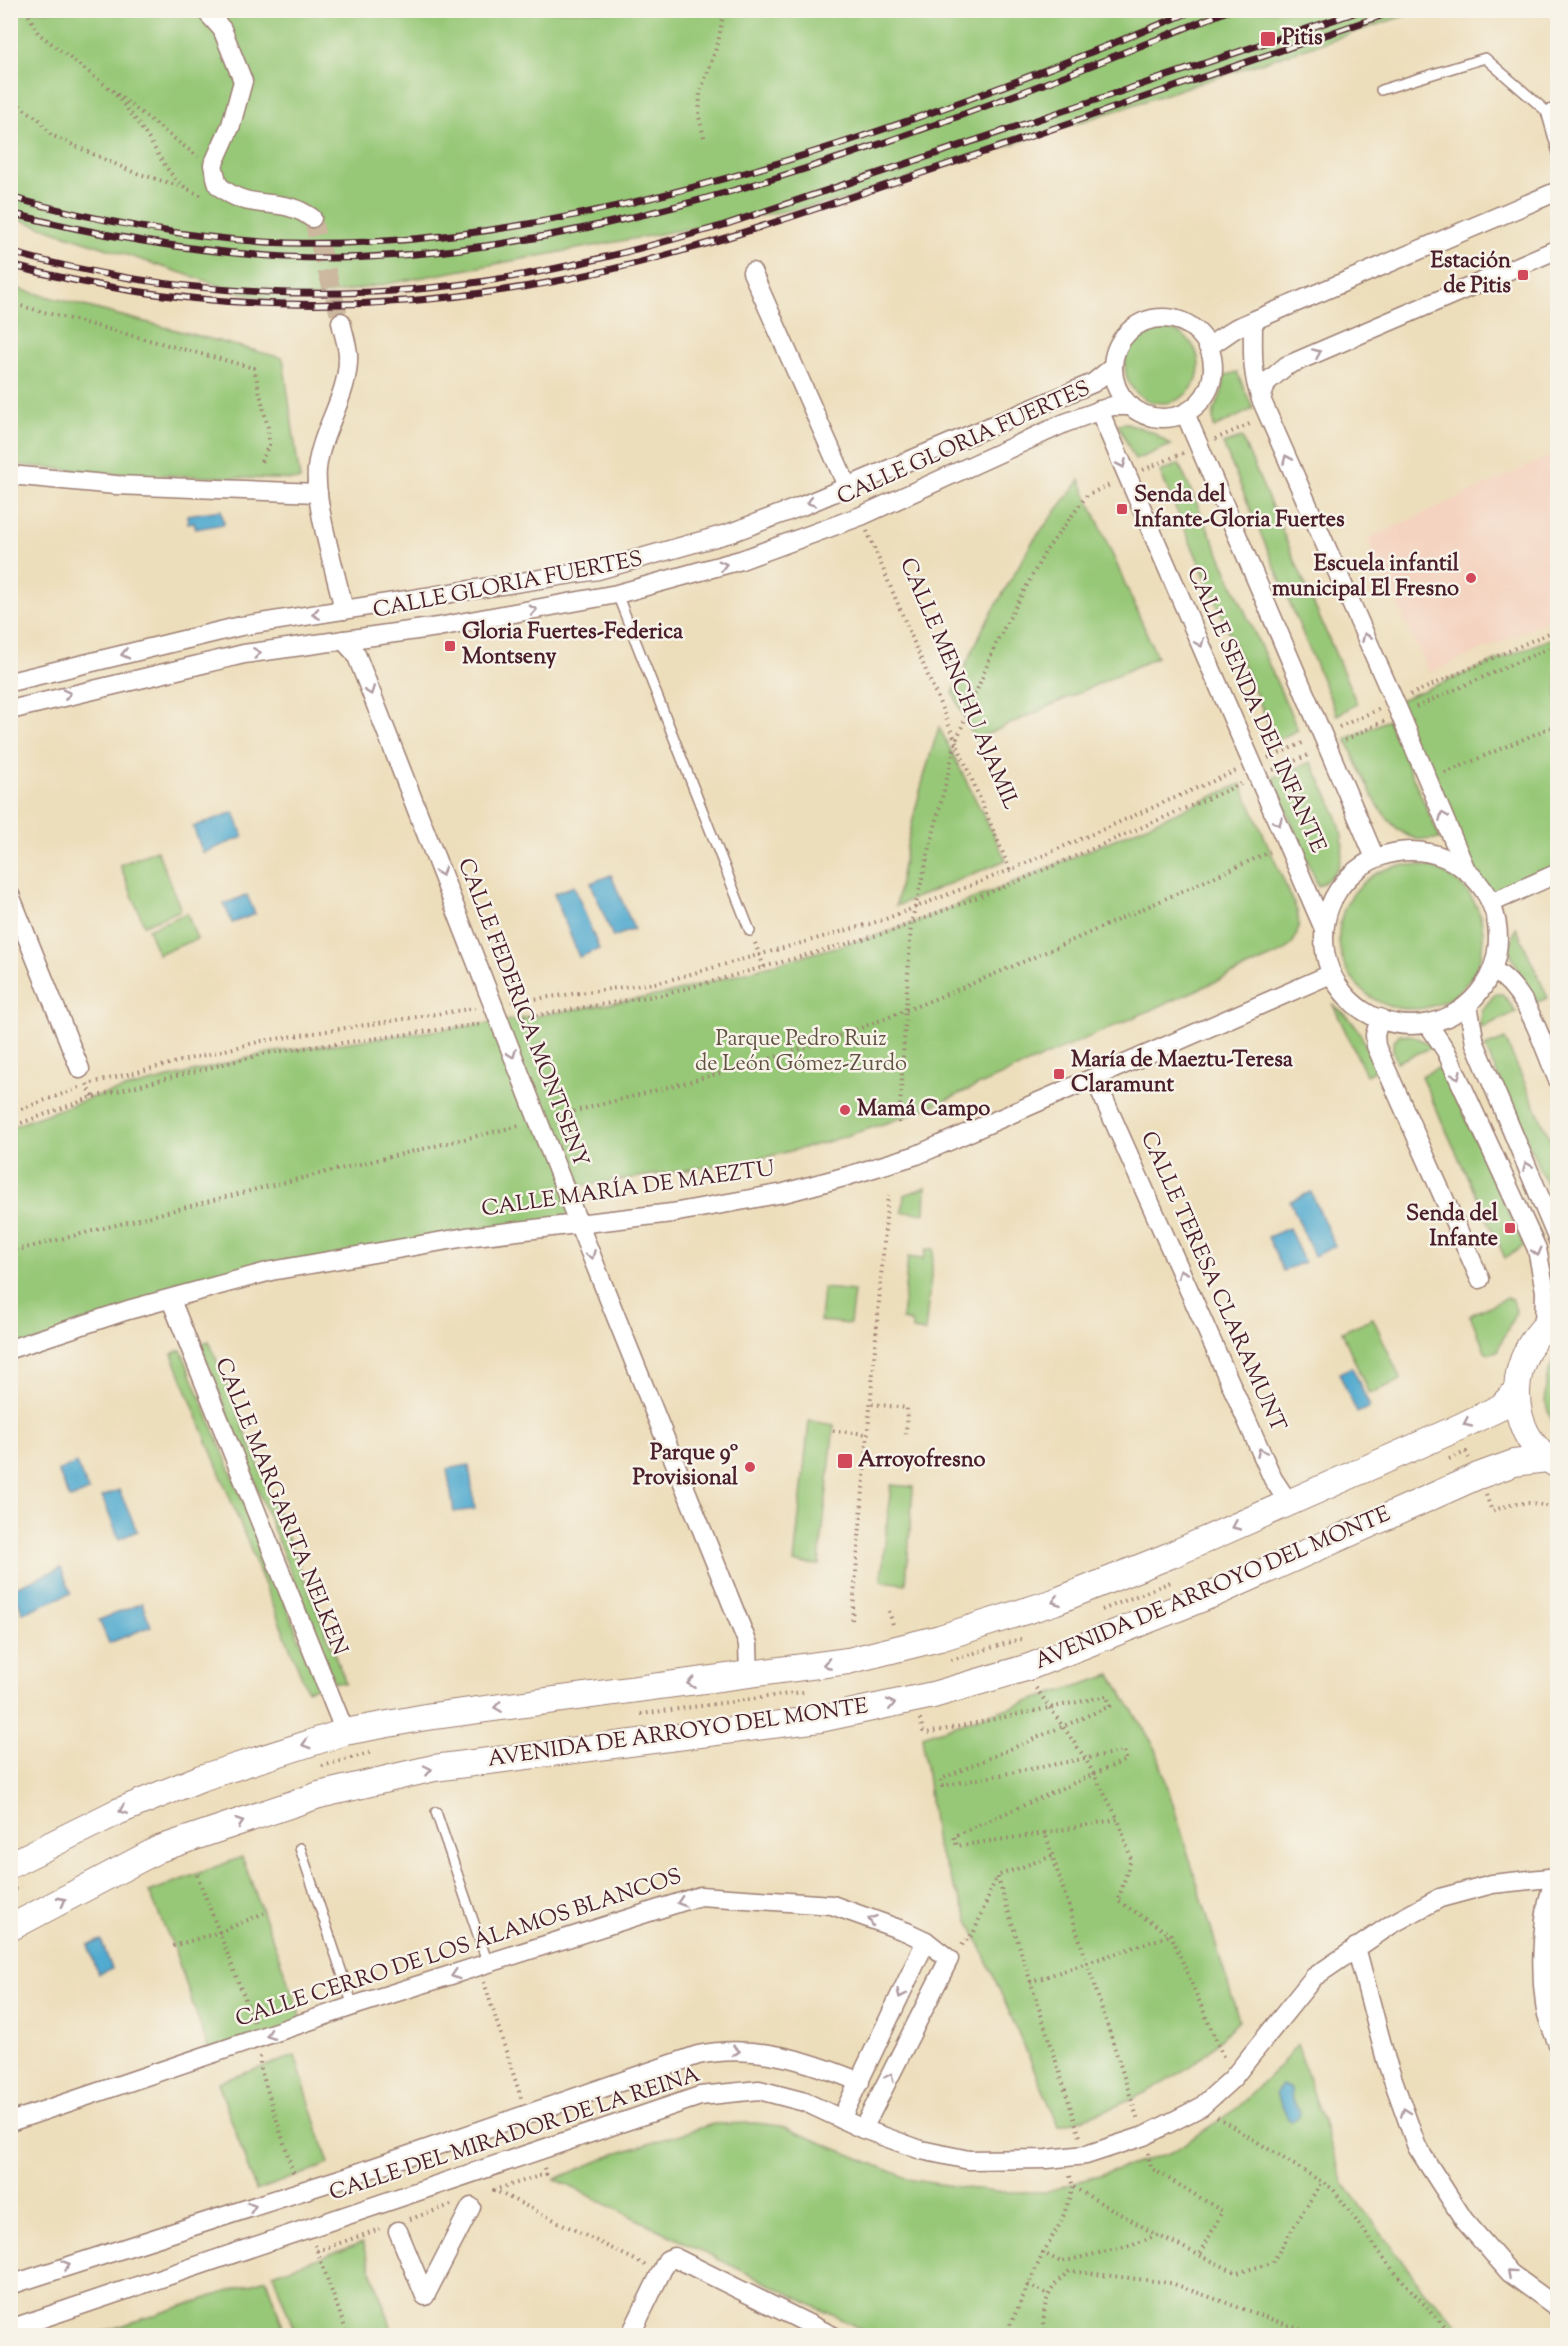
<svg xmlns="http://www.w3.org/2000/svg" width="1568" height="2346" viewBox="0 0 1568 2346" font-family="'Sorts Mill Goudy',serif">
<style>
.built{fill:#f4d3c0}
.green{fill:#97c877;stroke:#707451;stroke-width:1.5}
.water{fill:#51aacf;stroke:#4e647d;stroke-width:1.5}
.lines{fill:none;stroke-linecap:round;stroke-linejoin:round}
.street-tunnel{stroke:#ccb89e;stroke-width:18;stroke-dasharray:18 9;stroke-linecap:butt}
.lane-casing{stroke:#9c7e73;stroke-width:12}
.street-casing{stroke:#9c7e73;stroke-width:21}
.secondary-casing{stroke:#9c7e73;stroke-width:28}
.path{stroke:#9c7e73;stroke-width:4;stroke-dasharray:1.5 4.5;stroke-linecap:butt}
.lane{stroke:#fff;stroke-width:9}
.street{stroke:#fff;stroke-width:18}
.secondary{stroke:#fff;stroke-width:26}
.rail-casing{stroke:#4a1f2b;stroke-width:7}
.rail{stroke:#f7f3e8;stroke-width:4.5;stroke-dasharray:14;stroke-linecap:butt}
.oneway{stroke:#ae9aa0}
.poi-dot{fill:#d1495b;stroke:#f7f3e8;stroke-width:2}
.labels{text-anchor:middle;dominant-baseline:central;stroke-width:5;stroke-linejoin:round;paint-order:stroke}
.poi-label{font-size:22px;font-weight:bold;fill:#4a1f2b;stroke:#f7f3e8;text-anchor:start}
.street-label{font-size:22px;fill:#4a1f2b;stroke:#f7f3e8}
.park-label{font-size:22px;fill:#615242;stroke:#f7f3e8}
</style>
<rect width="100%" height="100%" fill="#f7f3e8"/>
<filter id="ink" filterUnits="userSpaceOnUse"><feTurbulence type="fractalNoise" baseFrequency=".0167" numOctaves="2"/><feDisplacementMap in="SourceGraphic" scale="12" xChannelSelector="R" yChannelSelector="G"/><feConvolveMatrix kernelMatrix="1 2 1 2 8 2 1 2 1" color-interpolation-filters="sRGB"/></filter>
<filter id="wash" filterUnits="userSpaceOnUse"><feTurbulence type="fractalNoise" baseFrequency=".008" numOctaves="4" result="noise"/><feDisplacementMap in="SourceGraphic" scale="24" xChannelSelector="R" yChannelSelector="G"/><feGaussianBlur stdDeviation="1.35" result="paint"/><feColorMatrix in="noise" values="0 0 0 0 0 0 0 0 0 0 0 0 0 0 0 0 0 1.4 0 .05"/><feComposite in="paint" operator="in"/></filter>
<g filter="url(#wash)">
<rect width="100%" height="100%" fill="#eddebb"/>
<polygon class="built" points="1557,453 1557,617 1429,673 1367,539"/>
<g class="green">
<polygon points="11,11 1419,11 840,201 276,304 11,217"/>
<polygon points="11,287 283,358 300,480 103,473 11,464"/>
<circle cx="1162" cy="366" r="37"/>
<path d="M 1237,372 L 1253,409 L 1214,428 C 1209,407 1226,396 1224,376 Z"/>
<polygon points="1127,423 1152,432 1171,445 1135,460 1118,424"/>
<polygon points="1242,438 1357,704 1337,715 1223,444"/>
<polygon points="1179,464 1298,730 1276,741 1160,472"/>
<polygon points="1080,480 1157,657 975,740 953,693 983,628 1033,541"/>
<polygon points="1557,636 1557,873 1491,903 1481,885 1466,870 1395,702"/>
<path d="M 1388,720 L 1440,839 C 1433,839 1424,840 1417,839 C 1380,830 1361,770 1346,739 Z"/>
<path d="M 939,727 L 1006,860 L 896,906 C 905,845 920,786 939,727 Z"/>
<path d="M 1311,762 C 1328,798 1369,858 1318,886 L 1273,778 Z"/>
<path d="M 1241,784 L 1297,911 C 1301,928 1297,944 1281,953 L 911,1115 L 827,1142 L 754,1160 L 565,1188 L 579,1225 L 271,1271 L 11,1349 L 11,1127 L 93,1097 L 268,1053 L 499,1022 L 667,994 L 889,932 L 1016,882 Z"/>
<polygon points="157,850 181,910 144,925 120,865"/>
<circle cx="1411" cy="937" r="72"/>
<polygon points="187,913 197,939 158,954 148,929"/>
<polygon points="1516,927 1548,998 1534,1003 1509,950"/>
<polygon points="1495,994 1503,994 1516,1012 1479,1029 1483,1009"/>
<path d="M 1333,1005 C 1358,1021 1365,1043 1376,1070 L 1366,1075 Z"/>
<path d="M 1400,1034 L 1414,1036 L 1433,1047 L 1397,1062 C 1392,1050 1390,1044 1400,1034 Z"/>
<polygon points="1505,1039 1557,1155 1557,1208 1485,1047"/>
<polygon points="1442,1066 1524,1246 1505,1258 1421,1076"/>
<polygon points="926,1187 925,1213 902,1212 904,1195"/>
<polygon points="926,1249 934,1249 925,1332 913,1330 911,1322 902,1320 908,1257 923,1259"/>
<polygon points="823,1288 854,1291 850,1324 820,1321"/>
<polygon points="1507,1298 1512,1299 1516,1312 1497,1351 1489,1354 1485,1351 1470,1315"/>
<polygon points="1373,1318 1401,1380 1369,1394 1342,1332"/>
<polygon points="209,1341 346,1683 334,1682 200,1344"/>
<polygon points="181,1350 319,1686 307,1690 172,1354"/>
<path d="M 1557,1356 L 1557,1427 C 1540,1407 1543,1376 1557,1356 Z"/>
<polygon points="809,1421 834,1425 819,1565 794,1563"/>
<polygon points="891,1485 913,1487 906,1584 881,1581"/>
<path d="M 1111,1675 L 1156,1749 L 1239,2020 C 1225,2033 1212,2050 1196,2062 C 1153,2093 1109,2111 1059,2126 L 936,1845 L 922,1736 Z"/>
<polygon points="242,1857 304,2025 210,2054 173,1946 149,1892"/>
<polygon points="1297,2044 1344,2184 1426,2293 1469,2335 873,2335 555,2179 615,2154 713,2124 755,2123 781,2126 912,2180 994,2192 1045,2192 1172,2152 1237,2108 1280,2066"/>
<polygon points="295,2056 329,2164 256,2191 218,2082"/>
<polygon points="362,2243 394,2335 296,2335 273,2274"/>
<polygon points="266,2279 286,2335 93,2335"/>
</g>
<g class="water">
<polygon points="221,510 224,524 196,529 194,522 188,523 187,515"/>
<polygon points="234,812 243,837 203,853 193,827"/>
<polygon points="611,875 634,929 613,937 591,883"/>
<polygon points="574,886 599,949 579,957 554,894"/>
<polygon points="247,895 255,914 232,923 224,904"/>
<polygon points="1311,1192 1335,1246 1314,1256 1290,1201"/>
<polygon points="1289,1228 1304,1262 1283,1271 1268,1237"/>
<polygon points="1352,1367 1370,1407 1357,1413 1339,1373"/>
<polygon points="76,1463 89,1491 70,1499 58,1471"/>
<polygon points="469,1465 475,1509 454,1512 447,1469"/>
<polygon points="119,1490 137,1531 119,1539 102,1497"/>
<polygon points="61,1568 71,1593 23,1613 13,1588"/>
<polygon points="142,1603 151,1626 109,1643 99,1620"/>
<polygon points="101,1940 112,1969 98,1974 88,1945"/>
<polygon points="1282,2085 1291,2089 1292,2101 1300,2111 1299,2116 1292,2121 1288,2119 1276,2093"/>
</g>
</g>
<g filter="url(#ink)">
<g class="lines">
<polyline class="street-tunnel" points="312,218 341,322"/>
<g class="lane-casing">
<g id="lane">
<polyline points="1381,90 1485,58 1546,111 1558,107"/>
<polyline points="1546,111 1558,153"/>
<polyline points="617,594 750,931"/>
<polyline points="436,1812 488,1964"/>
<polyline points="300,1848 353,2006"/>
</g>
</g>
<g class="street-casing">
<g id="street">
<path d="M 205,10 L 222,29 L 243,81 L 231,125 L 213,165 L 218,185 C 250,214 280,194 312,218"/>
<polyline points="752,272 848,488"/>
<circle cx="1163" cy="368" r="50"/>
<path d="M 1253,321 C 1253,348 1251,373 1261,399"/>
<path d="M 341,322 C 343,332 347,343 348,354 C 350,395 321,429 317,469 C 314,504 336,573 344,610"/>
<polyline points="1208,347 1236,328 1558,191"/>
<polyline points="1099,410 1324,929"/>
<polyline points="1185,413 1375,858"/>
<polyline points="10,475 116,485 318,493"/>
<polyline points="343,640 356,654 579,1225 748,1644 749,1676"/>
<polyline points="10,682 241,626 598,570 730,533 802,506 1093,383 1113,367"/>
<polyline points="10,710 244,654 438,627 617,594 741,560 861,516 1065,423 1112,406 1131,406"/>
<circle cx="1411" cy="938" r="87"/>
<polyline points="1466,870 1400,714 1261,399 1267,382 1286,366 1558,249"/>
<polyline points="10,895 80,1069"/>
<polyline points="1491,903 1558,873"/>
<path d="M 1493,970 C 1529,990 1542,1045 1558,1080"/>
<polyline points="1468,1005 1475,1043 1558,1240"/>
<polyline points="1380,1018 1375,1035 1376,1046 1480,1279"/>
<polyline points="1428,1024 1446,1051 1537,1249 1545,1291 1544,1325"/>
<polyline points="1095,1079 1273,1479 1289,1503"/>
<polyline points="171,1300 345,1732"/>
<polyline points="10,1349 128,1310 271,1271 466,1237 672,1213 784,1193 844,1177 917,1155 1331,974"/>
<path d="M 1558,1873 C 1541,1905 1540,1968 1545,2004 C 1546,2017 1553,2032 1558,2044"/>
<polyline points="1356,1947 1386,2060 1417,2147 1464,2220 1510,2273 1558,2308"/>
<polyline points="841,2119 926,1941"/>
<polyline points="10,2122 353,2006 700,1896 832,1905 907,1932 926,1941 949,1959 863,2129"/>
<polyline points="398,2231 425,2296 471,2207"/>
<path d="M 10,2285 L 349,2176 L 698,2055 C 754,2043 809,2061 860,2082"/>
<polyline points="10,2329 700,2096 759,2090 805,2102 863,2129 921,2150 969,2160 1047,2159 1086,2155 1144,2136 1201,2107 1232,2079 1314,1977 1392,1924 1440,1898 1492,1884 1558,1877"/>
<polyline points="630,2336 667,2260 674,2257 833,2336"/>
</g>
</g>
<g class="secondary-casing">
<g id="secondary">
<path d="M 1557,1465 C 1501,1433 1506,1350 1558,1316"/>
<polyline points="10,1865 117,1812 201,1778 345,1732 426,1717 848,1661 940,1638 1054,1602 1171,1555 1451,1431 1501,1407 1515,1392"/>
<polyline points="10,1928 159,1849 319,1795 434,1768 820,1719 933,1695 1029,1667 1216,1593 1478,1476 1514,1463 1547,1459"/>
</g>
</g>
<g class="path">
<polyline points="26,10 38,33 198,157"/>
<polyline points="10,90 21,107 39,119 51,135 133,172 189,189"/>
<path d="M 116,95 C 125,106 134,117 142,129 C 161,155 169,185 203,196"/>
<polyline points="704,137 699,117 700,93 718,43 724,10"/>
<polyline points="10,303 254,368 268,428 269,445 260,464"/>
<polyline points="1215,439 1252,423"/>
<polyline points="1143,470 1183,453"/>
<polyline points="867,531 1010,870"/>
<polyline points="1410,695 1558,629"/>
<polyline points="1416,707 1558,644"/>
<polyline points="1339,727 1379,709"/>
<polyline points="1345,740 1384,721"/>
<polyline points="1268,758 1305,742"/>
<polyline points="1273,770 1311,754"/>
<polyline points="1445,773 1558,724"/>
<polyline points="755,943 764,967"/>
<polyline points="512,1002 662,982 883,920 1010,870 1236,771"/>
<polyline points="518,1018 667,994 889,932 1016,882 1241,784"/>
<polyline points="92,1083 262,1041 475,1008"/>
<polyline points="87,1084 93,1097"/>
<polyline points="10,1113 79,1088"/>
<path d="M 556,1116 C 652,1091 750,1068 844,1034 C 989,981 1129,914 1270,852"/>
<polyline points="899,1123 911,924 956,741 997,641 1045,552 1087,495 1112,484"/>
<polyline points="10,1127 93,1097 268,1053 481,1024"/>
<polyline points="10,1252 269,1186 522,1125"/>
<polyline points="872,1404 907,1408 906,1436"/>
<polyline points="833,1431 869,1434"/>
<polyline points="1449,1459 1466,1452 1469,1458"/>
<path d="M 1486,1495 L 1492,1511 C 1517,1501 1532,1500 1558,1510"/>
<polyline points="1102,1610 1173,1581"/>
<polyline points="889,1611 894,1628"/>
<polyline points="852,1620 888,1195"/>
<polyline points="951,1660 1024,1638"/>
<polyline points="1036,1688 1085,1758 1118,1819"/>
<polyline points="641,1714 803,1692"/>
<polyline points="920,1719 923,1731 927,1733 1107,1696 1110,1706 941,1779 942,1786 1124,1751 1126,1760 954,1836 957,1846 1045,1833 1138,2120"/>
<polyline points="322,1766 373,1752"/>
<polyline points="1045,1833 1118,1819 1131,1859 1118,1901 1171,1935 1224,2059"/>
<polyline points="1052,1856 997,1876 1080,2137"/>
<polyline points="197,1875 254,2022"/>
<polyline points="10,1892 21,1887"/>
<polyline points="962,1945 974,1932 996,1878"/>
<polyline points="173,1946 220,1932 264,1913"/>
<polyline points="484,1982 521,2098"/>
<polyline points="1030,1982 1171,1935"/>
<polyline points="260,2056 260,2067 294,2175"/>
<polyline points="1217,2117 1333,2189 1392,2269 1453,2336"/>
<polyline points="1148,2153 1151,2168 1222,2211 1200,2255"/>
<polyline points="544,2168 546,2174 494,2190 645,2265"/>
<polyline points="1070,2176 1073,2187 1157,2235 1237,2273 1272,2263 1322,2181"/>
<polyline points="410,2219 451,2205"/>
<polyline points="315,2245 348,2336"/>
<polyline points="317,2251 380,2229"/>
<polyline points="1043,2253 1062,2220 1073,2187"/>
<polyline points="1028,2285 1050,2295"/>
<polyline points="1005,2336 1043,2253 1061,2262 1133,2245 1156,2235"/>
<path d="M 1046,2336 C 1040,2309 1047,2287 1070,2271 L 1171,2283 L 1318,2336"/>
</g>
<use href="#lane" class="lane"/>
<use href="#street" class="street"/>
<use href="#secondary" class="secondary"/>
<g class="rail-casing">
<g id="rail">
<path d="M 10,197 C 101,222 195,240 289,243 C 450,247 602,214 755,170 C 905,126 1050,70 1195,10"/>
<path d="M 10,213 C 101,236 193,252 286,257 C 419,263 552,239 681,205 C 870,155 1049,83 1230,10"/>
<path d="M 10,252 C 169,296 343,305 505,278 C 578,266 650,246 721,226 L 1363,10"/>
<path d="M 10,265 C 170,308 341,315 504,290 C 651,269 793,216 934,169 C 1089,117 1243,63 1398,10"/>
</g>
</g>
<use href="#rail" class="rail"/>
</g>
<defs><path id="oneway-chevron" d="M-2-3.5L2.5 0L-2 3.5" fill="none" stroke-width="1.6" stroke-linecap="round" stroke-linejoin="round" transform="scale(1.5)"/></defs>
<g class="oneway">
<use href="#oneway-chevron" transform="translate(1317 353) rotate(-24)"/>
<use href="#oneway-chevron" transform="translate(1287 459) rotate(-114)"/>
<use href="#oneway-chevron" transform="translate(1122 464) rotate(66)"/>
<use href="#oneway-chevron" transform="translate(811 502) rotate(159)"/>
<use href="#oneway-chevron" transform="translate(723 565) rotate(-15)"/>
<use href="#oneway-chevron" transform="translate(533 610) rotate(-10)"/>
<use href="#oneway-chevron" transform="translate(316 614) rotate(171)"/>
<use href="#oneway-chevron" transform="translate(1366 637) rotate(-114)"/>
<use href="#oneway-chevron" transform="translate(1200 643) rotate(67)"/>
<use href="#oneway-chevron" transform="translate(257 653) rotate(-8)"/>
<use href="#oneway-chevron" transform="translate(125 654) rotate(167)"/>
<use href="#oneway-chevron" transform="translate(370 691) rotate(69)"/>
<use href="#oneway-chevron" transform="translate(67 694) rotate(-13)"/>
<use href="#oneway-chevron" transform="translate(1443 816) rotate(-113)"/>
<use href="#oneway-chevron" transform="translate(1278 822) rotate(67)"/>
<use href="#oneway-chevron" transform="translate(441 872) rotate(69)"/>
<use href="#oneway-chevron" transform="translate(512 1054) rotate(69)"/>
<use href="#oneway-chevron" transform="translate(1457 1075) rotate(65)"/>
<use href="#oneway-chevron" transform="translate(1527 1166) rotate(-113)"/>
<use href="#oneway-chevron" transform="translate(1537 1252) rotate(75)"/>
<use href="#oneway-chevron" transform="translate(591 1255) rotate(67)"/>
<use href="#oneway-chevron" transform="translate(1182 1273) rotate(-114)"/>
<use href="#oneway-chevron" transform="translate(1467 1423) rotate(155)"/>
<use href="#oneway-chevron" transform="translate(1261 1452) rotate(-114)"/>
<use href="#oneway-chevron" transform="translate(1236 1526) rotate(156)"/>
<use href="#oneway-chevron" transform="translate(1056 1601) rotate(160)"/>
<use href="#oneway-chevron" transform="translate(827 1664) rotate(171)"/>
<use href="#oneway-chevron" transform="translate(691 1683) rotate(173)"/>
<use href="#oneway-chevron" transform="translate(891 1704) rotate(-12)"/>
<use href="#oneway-chevron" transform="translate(498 1707) rotate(172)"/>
<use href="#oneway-chevron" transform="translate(306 1744) rotate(164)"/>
<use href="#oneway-chevron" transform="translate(428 1770) rotate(-12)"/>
<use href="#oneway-chevron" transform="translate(123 1810) rotate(157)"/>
<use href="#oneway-chevron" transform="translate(240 1822) rotate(-19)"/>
<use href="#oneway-chevron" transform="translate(62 1901) rotate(-28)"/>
<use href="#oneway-chevron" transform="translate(681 1902) rotate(162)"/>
<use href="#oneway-chevron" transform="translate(872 1920) rotate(-161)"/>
<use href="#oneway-chevron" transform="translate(455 1975) rotate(163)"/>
<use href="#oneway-chevron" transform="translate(901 1994) rotate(115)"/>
<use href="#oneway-chevron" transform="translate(270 2035) rotate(161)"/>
<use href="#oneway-chevron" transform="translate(736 2051) rotate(5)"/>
<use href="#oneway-chevron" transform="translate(890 2077) rotate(-63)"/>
<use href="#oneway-chevron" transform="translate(1405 2112) rotate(-110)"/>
<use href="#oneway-chevron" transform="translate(252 2207) rotate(-18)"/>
<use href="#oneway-chevron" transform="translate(66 2265) rotate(-17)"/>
<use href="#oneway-chevron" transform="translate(1511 2273) rotate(-138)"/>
</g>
</g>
<g class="poi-dot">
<rect x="1260" y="31" width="16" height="16" rx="3"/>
<rect x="1517" y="269" width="12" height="12" rx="3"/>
<rect x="1116" y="503" width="12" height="12" rx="3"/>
<circle cx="1471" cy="578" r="6"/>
<rect x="444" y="640" width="12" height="12" rx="3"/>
<rect x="1053" y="1068" width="12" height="12" rx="3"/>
<circle cx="845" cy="1110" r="6"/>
<rect x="1504" y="1222" width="12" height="12" rx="3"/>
<rect x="837" y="1453" width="16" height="16" rx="3"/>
<circle cx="750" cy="1467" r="6"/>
</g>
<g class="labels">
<g class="poi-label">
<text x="1282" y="39">Pitis</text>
<text x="1511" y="262" text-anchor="end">Estación<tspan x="1511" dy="25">de Pitis</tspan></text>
<text x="1134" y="496">Senda del<tspan x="1134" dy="25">Infante-Gloria Fuertes</tspan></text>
<text x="1459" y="565" text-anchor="end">Escuela infantil<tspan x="1459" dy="25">municipal El Fresno</tspan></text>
<text x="462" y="633">Gloria Fuertes-Federica<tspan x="462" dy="25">Montseny</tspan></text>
<text x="1071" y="1061">María de Maeztu-Teresa<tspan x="1071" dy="25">Claramunt</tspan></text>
<text x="857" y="1110">Mamá Campo</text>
<text x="1498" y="1215" text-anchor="end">Senda del<tspan x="1498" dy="25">Infante</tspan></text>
<text x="738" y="1454" text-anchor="end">Parque 9º<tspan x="738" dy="25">Provisional</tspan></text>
<text x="858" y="1461">Arroyofresno</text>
</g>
<g class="street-label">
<text transform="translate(964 444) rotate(-24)">CALLE GLORIA FUERTES</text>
<text transform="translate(508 586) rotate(-11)">CALLE GLORIA FUERTES</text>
<text transform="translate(958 684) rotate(67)">CALLE MENCHU AJAMIL</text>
<text transform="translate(1255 710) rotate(66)">CALLE SENDA DEL INFANTE</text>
<text transform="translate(522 1013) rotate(69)">CALLE FEDERICA MONTSENY</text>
<text transform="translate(628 1190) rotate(-8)">CALLE MARÍA DE MAEZTU</text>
<text transform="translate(1212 1282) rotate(66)">CALLE TERESA CLARAMUNT</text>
<text transform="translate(280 1507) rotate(68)">CALLE MARGARITA NELKEN</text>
<text transform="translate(1213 1589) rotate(-23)">AVENIDA DE ARROYO DEL MONTE</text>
<text transform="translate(678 1734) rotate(-8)">AVENIDA DE ARROYO DEL MONTE</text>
<text transform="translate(459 1949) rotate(-18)">CALLE CERRO DE LOS ÁLAMOS BLANCOS</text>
<text transform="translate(515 2135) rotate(-18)">CALLE DEL MIRADOR DE LA REINA</text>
</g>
<g class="park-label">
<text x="801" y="1040">Parque Pedro Ruiz<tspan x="801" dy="25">de León Gómez-Zurdo</tspan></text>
</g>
</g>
<rect width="1568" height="2346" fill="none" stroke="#f7f3e8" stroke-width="36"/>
</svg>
